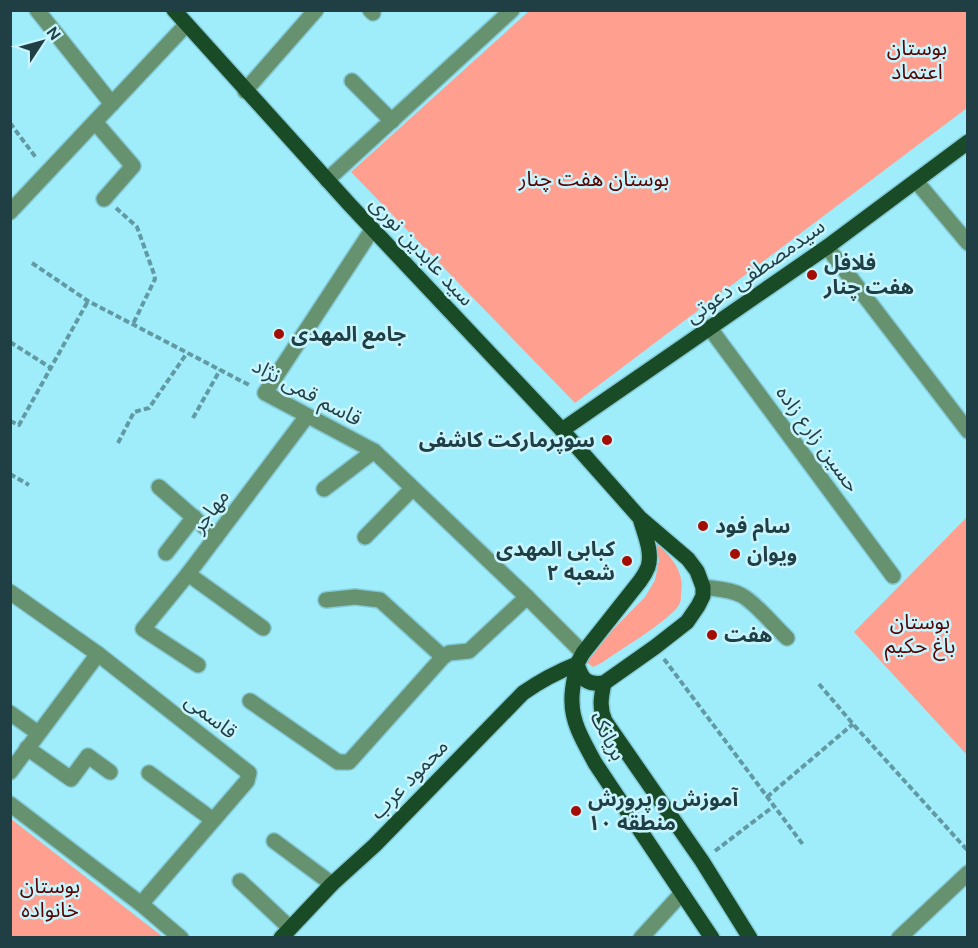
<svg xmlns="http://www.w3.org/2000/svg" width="978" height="948" viewBox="0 0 978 948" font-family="'DM Sans','Noto Sans Arabic',sans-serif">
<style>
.green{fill:#ff9f8f}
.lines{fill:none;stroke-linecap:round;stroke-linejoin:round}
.minor-casing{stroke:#85cad7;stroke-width:18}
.major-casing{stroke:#85cad7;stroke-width:18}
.path{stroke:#629aa4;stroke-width:4;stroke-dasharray:6 3;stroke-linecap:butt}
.minor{stroke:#67926f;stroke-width:15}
.major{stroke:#1a4b27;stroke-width:15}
.poi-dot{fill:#a30d04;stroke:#c8f5fd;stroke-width:2}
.labels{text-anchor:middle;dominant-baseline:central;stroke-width:5;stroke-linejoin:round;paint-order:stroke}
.park-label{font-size:21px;fill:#560502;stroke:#c8f5fd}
.street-label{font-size:21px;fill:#1f3f45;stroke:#c8f5fd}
.poi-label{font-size:21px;font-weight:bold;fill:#1f3f45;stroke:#c8f5fd;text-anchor:start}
</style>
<rect width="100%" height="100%" fill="#9fedfb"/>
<g class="green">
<polygon points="529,11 967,11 967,108 575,403 351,172"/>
<polygon points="967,517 967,755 854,632"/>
<path d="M 656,543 C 672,557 685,572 681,594 C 681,597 681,600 680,603 C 673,619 619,650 603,662 L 593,667 L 588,663 L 586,657 L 645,597 L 655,580 L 659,561 Z"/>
<polygon points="10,819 11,819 163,937 11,937"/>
</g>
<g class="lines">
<g class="minor-casing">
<g id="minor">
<polyline points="37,10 112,104"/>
<polyline points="370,10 373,13"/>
<polyline points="352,81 392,121"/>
<polyline points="245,91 316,10"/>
<polyline points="95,122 133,166 104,199"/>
<polyline points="327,180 512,10"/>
<polyline points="916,181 968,243"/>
<polyline points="10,212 186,25"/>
<polyline points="372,230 265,393 374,451 527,597 583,653"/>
<polyline points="827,247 968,431"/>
<polyline points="709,327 893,576"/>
<polyline points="159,487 216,537"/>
<polyline points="324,489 374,451"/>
<polyline points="365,537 412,489"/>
<polyline points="166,553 194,517"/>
<polyline points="188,574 263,628"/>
<path d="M 703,587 C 715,589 729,589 741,595 C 756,603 774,626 787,638"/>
<polyline points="10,592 98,654 249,773 247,781 141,904"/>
<polyline points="326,600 355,597 380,600 443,657"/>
<polyline points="198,665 143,629 188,574 307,416"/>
<polyline points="250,701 338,762 349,762 443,657 449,653 469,651 527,597"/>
<polyline points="10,713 38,733"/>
<polyline points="27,748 71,779 88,756 110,772"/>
<polyline points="10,772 98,654"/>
<polyline points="149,773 213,820"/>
<polyline points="10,804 141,904 181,938"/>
<polyline points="274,841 332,884"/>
<polyline points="240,881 290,928"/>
<polyline points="641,938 682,893"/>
<polyline points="899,938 968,873"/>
</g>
</g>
<g class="major-casing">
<g id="major">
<path d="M 174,10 L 350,205 L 562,430 L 640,518 L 688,559 L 697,571 L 703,587 L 703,596 L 698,606 L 687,622 L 655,647 L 604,683 C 587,685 582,680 577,664 L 583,653 L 640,581 C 643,577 646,572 648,567 C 653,552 644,533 640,518"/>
<polyline points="562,430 827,247 968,142"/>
<path d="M 577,664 C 575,677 571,690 572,702 C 572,724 585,744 595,763 L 712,938"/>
<path d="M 604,683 C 601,697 599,708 605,721 L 702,861 L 750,938"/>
<path d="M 281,938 L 332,884 L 375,845 L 523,693 C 540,681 557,672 577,664"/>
</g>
</g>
<g class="path">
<polyline points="10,123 37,159"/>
<polyline points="116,208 137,227 154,274 155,279 133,324"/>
<polyline points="32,263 88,301 251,386"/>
<polyline points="10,342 51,368"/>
<polyline points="193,418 220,370"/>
<polyline points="10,421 19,425 88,301"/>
<polyline points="118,443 134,412 149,408 187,353"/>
<polyline points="10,474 29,485"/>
<polyline points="664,659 804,846"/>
<polyline points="819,684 853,724 968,851"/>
<polyline points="767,797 853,724"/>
<polyline points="715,851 774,806"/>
</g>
<use href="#minor" class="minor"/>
<use href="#major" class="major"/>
</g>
<g class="poi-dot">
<circle cx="812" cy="275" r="6"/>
<circle cx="279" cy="334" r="6"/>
<circle cx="607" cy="440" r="6"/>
<circle cx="703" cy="526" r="6"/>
<circle cx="735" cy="554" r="6"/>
<circle cx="627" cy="561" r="6"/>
<circle cx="712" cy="635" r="6"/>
<circle cx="576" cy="811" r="6"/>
</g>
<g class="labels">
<g class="park-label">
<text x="917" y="48">بوستان<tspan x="917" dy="24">اعتماد</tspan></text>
<text x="594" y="179">بوستان هفت چنار</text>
<text x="920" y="622">بوستان<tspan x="920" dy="24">باغ حکیم</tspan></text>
<text x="50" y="886">بوستان<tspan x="50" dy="24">خانواده</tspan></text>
</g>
<g class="street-label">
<text transform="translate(422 251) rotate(47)">سید عابدین نوری</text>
<text transform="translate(755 271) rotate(-35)">سیدمصطفی دعوتی</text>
<text transform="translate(307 392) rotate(28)">قاسم قمی نژاد</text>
<text transform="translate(818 439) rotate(54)">حسین زارع زاده</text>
<text transform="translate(210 511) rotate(-53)">مهاجر</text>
<text transform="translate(211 716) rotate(38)">قاسمی</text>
<text transform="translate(608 736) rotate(63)">بریانک</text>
<text transform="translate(409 779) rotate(-46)">محمود عرب</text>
</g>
<g class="poi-label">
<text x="824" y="263">فلافل<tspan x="824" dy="24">هفت چنار</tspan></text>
<text x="291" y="334">جامع المهدی</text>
<text x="595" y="440" text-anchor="end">سوپرمارکت کاشفی</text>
<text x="715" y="526">سام فود</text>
<text x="615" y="549" text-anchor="end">کبابی المهدی<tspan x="615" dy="24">شعبه ۲</tspan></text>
<text x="747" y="554">ویوان</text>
<text x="724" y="635">هفت</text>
<text x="588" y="799">آموزش و پرورش<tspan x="588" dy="24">منطقه ۱۰</tspan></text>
</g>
</g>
<rect width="978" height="948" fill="none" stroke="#1f3f45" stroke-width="24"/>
<g transform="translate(42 42) rotate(54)" stroke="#c8f5fd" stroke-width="4.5" paint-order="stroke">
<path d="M0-4.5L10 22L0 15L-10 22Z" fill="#1f3f45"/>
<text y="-9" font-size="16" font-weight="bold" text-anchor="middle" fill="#1f3f45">N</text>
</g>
</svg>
